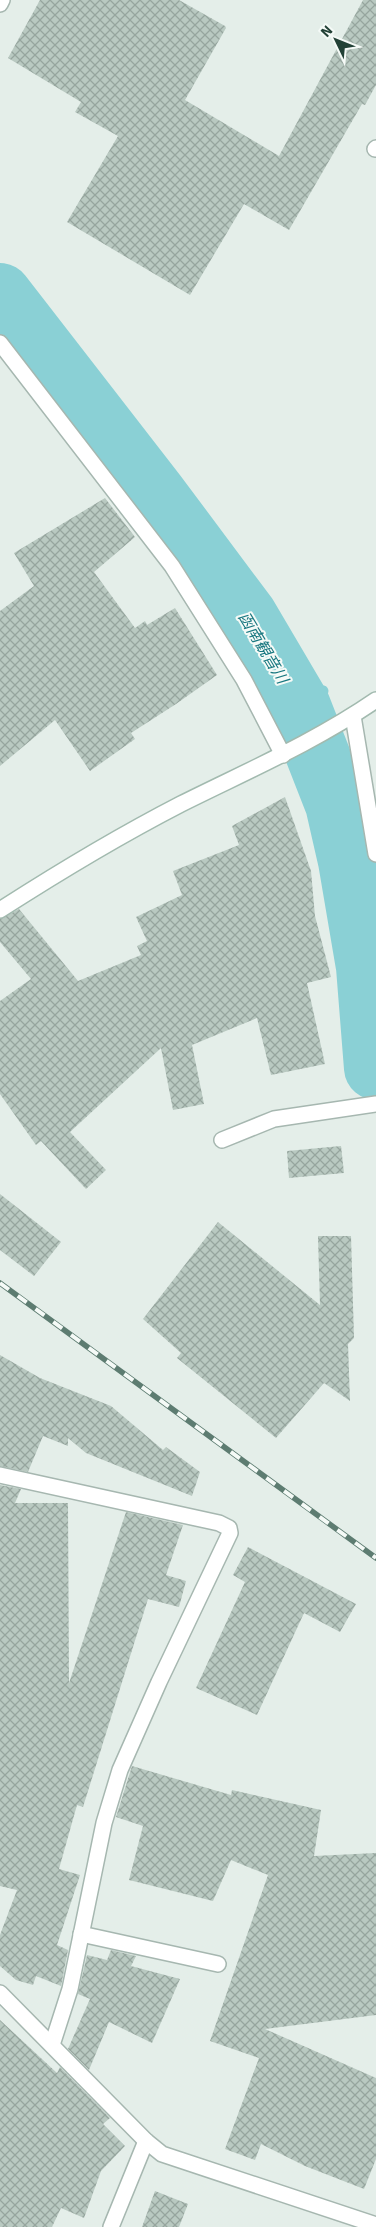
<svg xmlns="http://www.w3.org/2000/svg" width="376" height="2227" viewBox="0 0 376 2227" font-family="Signika,'Noto Sans JP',sans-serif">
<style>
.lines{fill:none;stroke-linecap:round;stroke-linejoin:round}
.stream{stroke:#8ad0d5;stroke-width:11}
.river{stroke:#8ad0d5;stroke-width:64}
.building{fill:url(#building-cross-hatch)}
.lane-casing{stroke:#a6b7b0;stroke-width:18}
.street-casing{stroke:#a6b7b0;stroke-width:18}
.secondary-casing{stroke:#a2baaf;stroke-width:18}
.lane{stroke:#fff;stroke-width:15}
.street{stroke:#fff;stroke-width:15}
.secondary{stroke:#fff;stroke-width:15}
.rail-casing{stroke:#5d7c71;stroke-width:5.5}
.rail{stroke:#f5faf7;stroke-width:4;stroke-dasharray:11;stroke-linecap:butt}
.labels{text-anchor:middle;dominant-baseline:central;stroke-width:4;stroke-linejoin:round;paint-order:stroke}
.water-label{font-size:16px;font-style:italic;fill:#197880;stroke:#f5faf7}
</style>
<defs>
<pattern id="building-cross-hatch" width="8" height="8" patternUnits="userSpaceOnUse" patternTransform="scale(1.25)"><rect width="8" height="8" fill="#b9c9c1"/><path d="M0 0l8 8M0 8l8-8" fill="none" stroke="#96a59e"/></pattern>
</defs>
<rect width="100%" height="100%" fill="#e4eee9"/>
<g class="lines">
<polyline class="stream" points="299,707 323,691"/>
<polyline class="river" points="0,295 155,495 246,617 299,707 337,804 350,861 368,967 376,1068"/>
</g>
<g class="building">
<polygon points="40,0 179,0 225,26 226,28 185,100 279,156 363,0 376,0 376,85 365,105 362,104 289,230 244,204 190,295 67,222 118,136 75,112 81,102 8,58"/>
<polygon points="105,498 135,537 94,572 135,628 145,621 147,625 175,608 217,675 176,704 131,733 135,739 90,771 55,720 0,766 0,611 34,586 14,553"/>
<polygon points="285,797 311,871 315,916 331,977 307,983 325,1064 271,1075 257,1018 192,1045 204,1104 173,1110 161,1048 70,1132 106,1170 86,1189 41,1141 36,1145 0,1094 0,1001 31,979 0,942 0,919 19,909 78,981 141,955 137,946 147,941 136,917 182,895 173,871 239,845 232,826"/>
<polygon points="341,1146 344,1173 289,1178 287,1151"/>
<polygon points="0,1194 61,1242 34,1276 0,1250"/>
<polygon points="218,1222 320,1305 318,1236 351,1236 354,1338 348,1344 350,1401 324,1383 276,1438 177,1358 181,1353 143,1319"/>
<polygon points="0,1355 40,1378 111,1406 163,1450 166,1447 200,1472 192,1496 86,1453 68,1438 68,1446 43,1436 28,1472 0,1466"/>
<polygon points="0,1485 21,1489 15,1503 68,1503 69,1683 126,1512 183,1525 166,1575 186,1581 179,1607 148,1599 83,1807 77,1805 59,1869 80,1875 57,1945 68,1950 61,1986 36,1976 33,1985 16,1980 0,1966 0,1935 17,1890 0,1886"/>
<polygon points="248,1547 356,1604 340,1632 304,1613 257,1715 196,1688 245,1582 233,1575"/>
<polygon points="132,1766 231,1795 232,1790 321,1810 314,1856 376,1853 376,2015 265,2029 376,2078 376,2159 364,2189 305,2166 261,2144 255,2160 225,2149 259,2058 210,2041 268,1875 231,1860 213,1901 129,1880 143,1826 116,1817"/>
<polygon points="111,1950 136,1956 131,1966 180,1979 152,2043 109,2022 89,2070 68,2049 90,1999 78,1994 87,1955 107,1960"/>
<polygon points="0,2020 57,2073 60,2067 110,2118 103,2124 125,2146 101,2171 84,2218 61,2208 52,2227 0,2227"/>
<polygon points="155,2191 188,2204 179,2227 142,2227"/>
</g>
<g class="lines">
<g class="lane-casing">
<g id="lane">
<polyline points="375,149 376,148"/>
<polyline points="81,1934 218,1964"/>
</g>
</g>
<g class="street-casing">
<g id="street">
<polyline points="0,4 2,0"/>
<polyline points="0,343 172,566 244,680 283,755"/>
<polyline points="353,716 376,854"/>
<polyline points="222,1140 274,1119 376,1104"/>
<polyline points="0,1475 219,1523 229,1528 230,1533 159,1682 120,1770 104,1823 70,1989 52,2045"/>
<polyline points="0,1993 146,2141 162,2154 376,2225"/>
<polyline points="111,2227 146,2141"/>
</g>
</g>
<g class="secondary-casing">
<path id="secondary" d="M 0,910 C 59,872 119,836 181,804 C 247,771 315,742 376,700"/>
</g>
<use href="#lane" class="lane"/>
<use href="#street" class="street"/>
<use href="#secondary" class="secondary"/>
<g class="rail-casing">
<polyline id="rail" points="0,1283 376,1558"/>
</g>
<use href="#rail" class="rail"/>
</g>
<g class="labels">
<g class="water-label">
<text transform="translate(263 648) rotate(59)">函南観音川</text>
</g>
</g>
<g transform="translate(336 40) rotate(313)" stroke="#f5faf7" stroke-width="4" paint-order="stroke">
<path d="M0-4L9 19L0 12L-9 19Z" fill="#224136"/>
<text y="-8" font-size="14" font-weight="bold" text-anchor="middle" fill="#224136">N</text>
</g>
</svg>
